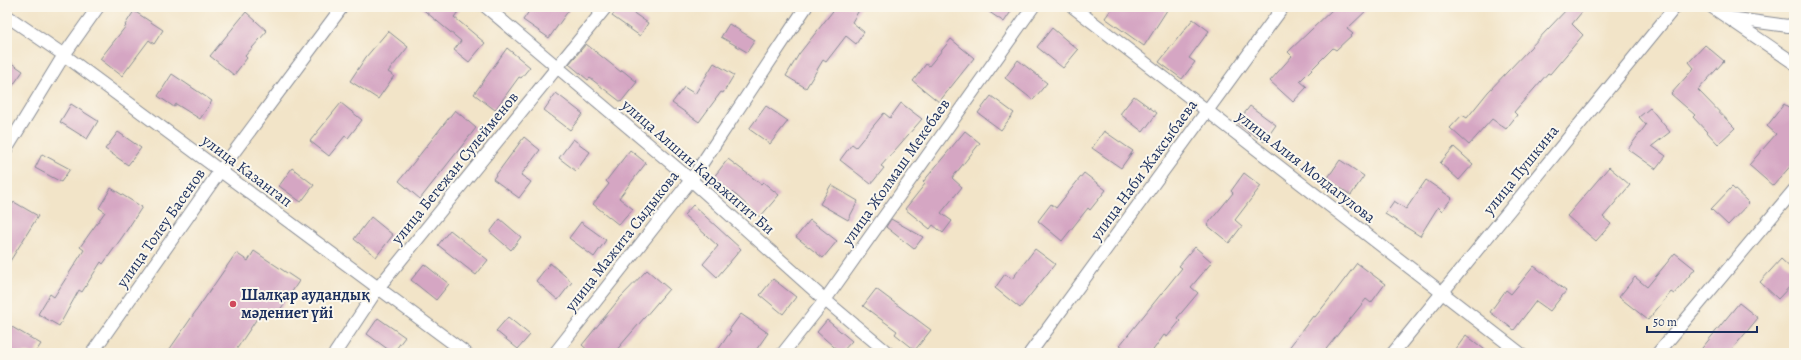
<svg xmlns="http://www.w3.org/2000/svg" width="1801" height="360" viewBox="0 0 1801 360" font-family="Alegreya,serif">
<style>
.building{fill:#d5a6c3}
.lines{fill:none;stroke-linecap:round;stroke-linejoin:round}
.street-casing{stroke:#868a93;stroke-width:14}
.street{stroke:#fff;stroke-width:12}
.poi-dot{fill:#d1495b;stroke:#fbf7ec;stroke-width:1.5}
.labels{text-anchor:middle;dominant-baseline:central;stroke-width:4;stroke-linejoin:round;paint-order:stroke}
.street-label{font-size:16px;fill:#1b2f5e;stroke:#fbf7ec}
.poi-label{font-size:16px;font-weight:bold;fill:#1b2f5e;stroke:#fbf7ec;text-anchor:start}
</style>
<rect width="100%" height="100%" fill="#fbf7ec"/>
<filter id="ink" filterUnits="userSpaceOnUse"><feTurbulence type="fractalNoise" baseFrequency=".025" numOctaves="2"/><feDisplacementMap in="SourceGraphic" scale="8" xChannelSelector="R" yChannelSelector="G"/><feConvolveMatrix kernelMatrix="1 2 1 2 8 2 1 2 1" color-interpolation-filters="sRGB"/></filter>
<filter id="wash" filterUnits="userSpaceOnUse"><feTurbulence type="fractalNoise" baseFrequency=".012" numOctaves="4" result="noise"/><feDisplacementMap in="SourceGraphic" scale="16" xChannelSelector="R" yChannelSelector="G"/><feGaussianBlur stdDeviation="0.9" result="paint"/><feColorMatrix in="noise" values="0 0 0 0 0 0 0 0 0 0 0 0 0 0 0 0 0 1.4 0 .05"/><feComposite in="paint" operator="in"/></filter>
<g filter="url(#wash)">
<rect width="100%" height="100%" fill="#f2e4c8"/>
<g id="blocks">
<g class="building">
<polygon points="420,7 462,7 454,17 485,43 469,62 454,50 461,41"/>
<polygon points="532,7 571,7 549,38 523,20"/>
<polygon points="618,7 625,7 648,23 640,36 612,16"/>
<polygon points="836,7 861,7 852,22 864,32 856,44 846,36 826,62 823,60 806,88 786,76 799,54"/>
<polygon points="982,7 1014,7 1004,22"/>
<polygon points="1113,7 1169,7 1144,46 1105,18"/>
<polygon points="1335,7 1370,7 1347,29 1353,34 1336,50 1333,48 1300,81 1307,87 1293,102 1270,81 1292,56 1288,52"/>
<polygon points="1569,7 1586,7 1572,24 1583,35 1550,74 1548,73 1514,112 1517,115 1506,129 1492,119 1469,145 1450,128 1462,115 1467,118 1488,92"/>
<polygon points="134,11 163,30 154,44 149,40 122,76 100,59 126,26 125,25"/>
<polygon points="246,12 267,31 245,56 247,58 234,75 210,56"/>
<polygon points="1193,19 1209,31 1189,58 1195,62 1182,79 1159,62"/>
<polygon points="729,24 755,40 747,52 721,37"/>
<polygon points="1052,28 1078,50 1063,68 1037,47"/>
<polygon points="388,31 408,47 388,72 394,76 378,99 350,81 366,57"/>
<polygon points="951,39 974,58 939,102 913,81 926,64 929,66"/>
<polygon points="586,44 621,72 622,70 637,82 621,102 590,78 588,80 569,64"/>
<polygon points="1705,45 1724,61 1698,90 1735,128 1718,144 1693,117 1695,115 1671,94 1694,68 1689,62"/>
<polygon points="507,48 530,67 521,78 519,77 495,110 474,94"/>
<polygon points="7,60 23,71 7,94"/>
<polygon points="1018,60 1047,83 1033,100 1005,78"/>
<polygon points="714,63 734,75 723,93 721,92 699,122 672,103 684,87 695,94"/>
<polygon points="172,74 212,101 200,119 176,104 174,107 158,96"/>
<polygon points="556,93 583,114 570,130 544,110"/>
<polygon points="991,96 1014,113 1001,130 978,113"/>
<polygon points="1134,96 1157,113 1143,132 1120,114"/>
<polygon points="341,103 362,120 348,138 345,136 329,156 310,141"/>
<polygon points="901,103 922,119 881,166 884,168 871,184 840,160 852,144 856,147 884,113 890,118"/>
<polygon points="71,104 98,121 87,139 60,122"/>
<polygon points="1784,104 1794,111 1794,162 1773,186 1749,165 1776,134 1767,126"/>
<polygon points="766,106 788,121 770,144 749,129"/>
<polygon points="1250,106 1276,125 1264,142 1237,123"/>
<polygon points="1650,108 1670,132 1652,146 1666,156 1656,169 1628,149 1646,125 1639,117"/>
<polygon points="455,110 476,128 420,199 399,181"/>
<polygon points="965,131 980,143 952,178 962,187 941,213 952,221 943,233 933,225 930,229 905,209 925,184 923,182"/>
<polygon points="1104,131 1133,151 1121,168 1092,148"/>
<polygon points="118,132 141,148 128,165 105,149"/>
<polygon points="524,137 540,150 521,175 531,182 519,198 493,179"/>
<polygon points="573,139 590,152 576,171 559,158"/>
<polygon points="1454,147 1473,164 1459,180 1440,163"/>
<polygon points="630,150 646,163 619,198 633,209 619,225 593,204 609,184 606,181"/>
<polygon points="42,154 70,169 61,182 35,168"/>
<polygon points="728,159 761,184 763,182 779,195 760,217 737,196 713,178"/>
<polygon points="1340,160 1364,176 1351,195 1327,179"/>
<polygon points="1609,167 1630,185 1603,217 1611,224 1596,241 1567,216"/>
<polygon points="292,168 314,185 301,202 279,186"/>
<polygon points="1084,173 1106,190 1090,210 1088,208 1062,241 1038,221 1051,204 1056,208"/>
<polygon points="1244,173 1261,186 1235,220 1242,226 1229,243 1207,225 1233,193 1231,191"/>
<polygon points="1426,180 1452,198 1442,211 1438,207 1420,236 1385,214 1394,201 1406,209"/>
<polygon points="831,185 858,201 848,220 820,204"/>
<polygon points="1732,187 1749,203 1728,225 1711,209"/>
<polygon points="111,188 142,207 123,236 103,264 101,262 82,292 79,290 59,326 38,314 50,294 54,297 84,250 80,247 105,212 99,208"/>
<polygon points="14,202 38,216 7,266 7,213"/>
<polygon points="693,205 741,249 717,277 703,264 718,246 684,215"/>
<polygon points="371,217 393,235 376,257 354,239"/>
<polygon points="500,219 521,237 511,250 490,232"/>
<polygon points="891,219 923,237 914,249 886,227"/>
<polygon points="810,220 837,241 823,258 796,237"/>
<polygon points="581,222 606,240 594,257 569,238"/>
<polygon points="450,230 488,260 476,275 438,245"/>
<polygon points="1195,247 1212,262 1191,287 1198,293 1177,318 1180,321 1167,337 1164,335 1151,353 1131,353 1120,345 1182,268 1179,266"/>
<polygon points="1035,249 1055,264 1020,308 995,288 1005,274 1012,279"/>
<polygon points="254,251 299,281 276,316 264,308 234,353 167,353 236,253 248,261"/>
<polygon points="1675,253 1695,269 1674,294 1671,292 1648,320 1619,297 1635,277 1647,287"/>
<polygon points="1781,259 1794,271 1794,282 1778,299 1760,282"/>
<polygon points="550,263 572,282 558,300 536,281"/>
<polygon points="1357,263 1385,284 1371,303 1366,299 1323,353 1285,353 1313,316 1315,317 1335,292"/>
<polygon points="424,264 449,284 436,300 411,280"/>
<polygon points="1534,266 1566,291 1550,311 1536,301 1514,330 1490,312 1506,290 1511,294"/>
<polygon points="647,270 669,289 614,353 591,353 582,345 620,298"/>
<polygon points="773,279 796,297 783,314 760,295"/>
<polygon points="876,289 931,330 915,350 895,334 897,331 863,306"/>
<polygon points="1739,303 1758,318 1729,353 1698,353"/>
<polygon points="741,314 768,333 754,353 716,353 731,331 729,330"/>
<polygon points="508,317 530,335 518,349 496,331"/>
<polygon points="378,318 405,337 393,353 367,334"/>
<polygon points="827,320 852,341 841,353 817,332"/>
<polygon points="12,327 41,344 35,353 15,353 7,348 7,335"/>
<polygon points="1466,335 1489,353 1453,353"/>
</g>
</g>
</g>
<g filter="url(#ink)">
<use href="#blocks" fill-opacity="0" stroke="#868a93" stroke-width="1"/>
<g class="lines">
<g class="street-casing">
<g id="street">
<polyline points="486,7 691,180 825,300 888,353"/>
<polyline points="1073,7 1520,353"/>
<polyline points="1712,7 1794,63"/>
<polyline points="7,16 64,55 466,353"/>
<polyline points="1729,18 1788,26 1794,24"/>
<polyline points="7,148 64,55 98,7"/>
<polyline points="92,353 220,171 342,7"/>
<polyline points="335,353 378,288 606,7"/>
<polyline points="555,353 691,180 806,7"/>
<polyline points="783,353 825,300 1033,7"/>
<polyline points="1030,353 1283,7"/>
<polyline points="1393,353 1675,7"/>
<polyline points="1658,353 1794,190"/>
</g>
</g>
<use href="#street" class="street"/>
</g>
</g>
<circle class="poi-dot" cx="233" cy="304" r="4"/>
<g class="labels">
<g class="street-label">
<text transform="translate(698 167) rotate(41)">улица Алшин Каражигит Би</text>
<text transform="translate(1306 167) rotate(38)">улица Алия Молдагулова</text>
<text transform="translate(455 168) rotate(-51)">улица Бегежан Сулейменов</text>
<text transform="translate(1144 170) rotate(-54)">улица Наби Жаксыбаева</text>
<text transform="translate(1521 170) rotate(-51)">улица Пушкина</text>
<text transform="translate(247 171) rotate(37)">улица Казангап</text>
<text transform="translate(896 172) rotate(-55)">улица Жолмаш Мекебаев</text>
<text transform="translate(161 228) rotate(-55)">улица Толеу Басенов</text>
<text transform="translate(622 241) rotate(-52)">улица Мажита Сыдыкова</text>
</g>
<g class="poi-label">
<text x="241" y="295">Шалқар аудандық<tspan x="241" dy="18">мәдениет үйі</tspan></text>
</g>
</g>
<rect width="1801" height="360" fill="none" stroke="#fbf7ec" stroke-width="24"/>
<path d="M1647 326v6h110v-6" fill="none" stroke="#1b2f5e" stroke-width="2"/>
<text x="1653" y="326" font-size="12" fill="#1b2f5e" stroke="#fbf7ec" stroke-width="3" paint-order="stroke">50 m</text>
</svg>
